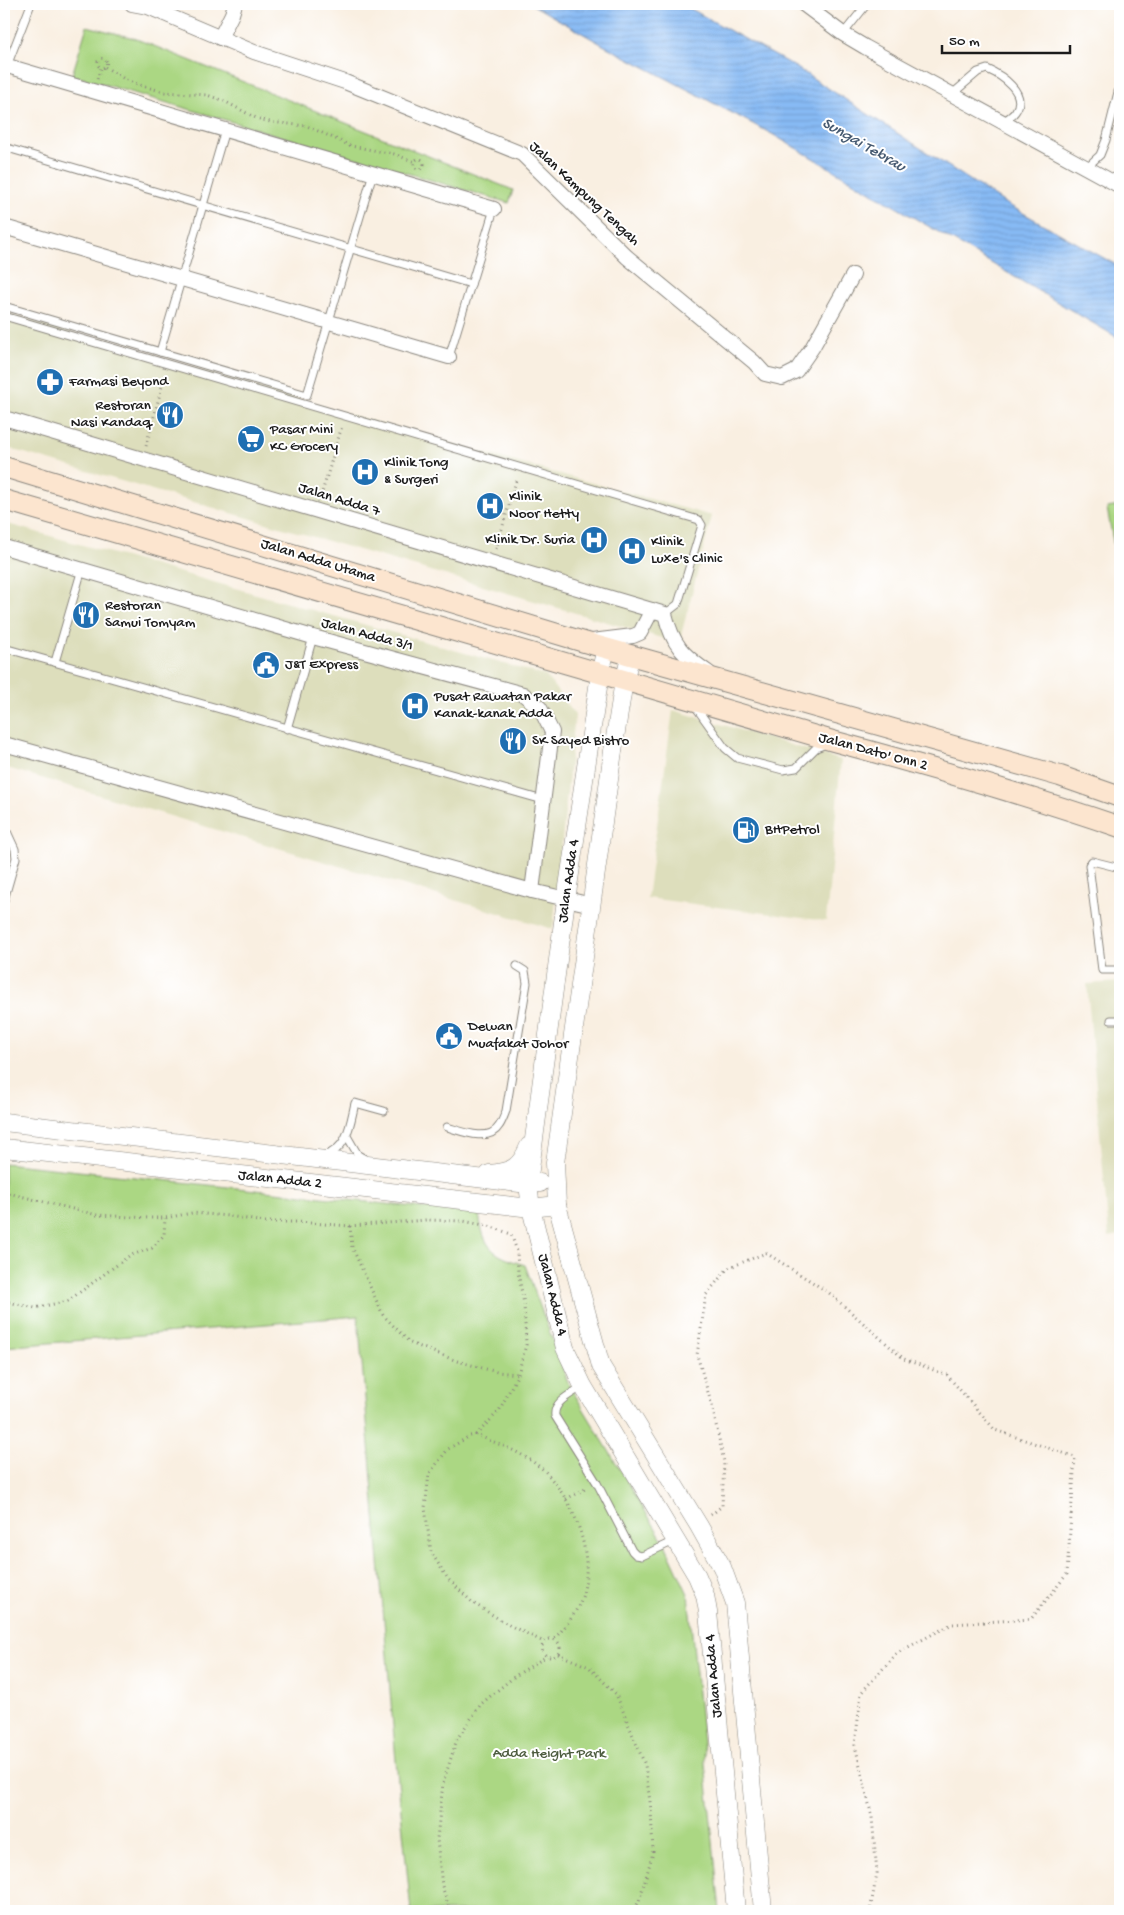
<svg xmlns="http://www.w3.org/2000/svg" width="1124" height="1915" viewBox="0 0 1124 1915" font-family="'Gochi Hand',sans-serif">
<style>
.built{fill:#dddebc}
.green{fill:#abd783;stroke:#647a50}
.water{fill:url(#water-rules);stroke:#526b88}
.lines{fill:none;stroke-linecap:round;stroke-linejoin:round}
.service-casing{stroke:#8a867e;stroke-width:9}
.minor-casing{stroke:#8a867e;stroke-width:16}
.tertiary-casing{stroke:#8a867e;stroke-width:19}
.secondary-casing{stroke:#8a867e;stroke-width:22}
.path{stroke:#8a867e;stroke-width:3;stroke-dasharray:1 4;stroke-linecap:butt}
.service{stroke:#fff;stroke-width:7}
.minor{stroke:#fff;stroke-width:14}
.tertiary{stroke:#fff;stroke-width:18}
.secondary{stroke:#fce5cf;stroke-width:20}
.labels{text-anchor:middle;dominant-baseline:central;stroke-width:4;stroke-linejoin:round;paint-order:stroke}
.street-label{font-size:15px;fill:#1c1c1c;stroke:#fff}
.poi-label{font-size:15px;fill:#1c1c1c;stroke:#fff;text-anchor:start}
.park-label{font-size:15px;fill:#4e5d40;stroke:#fff}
.water-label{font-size:16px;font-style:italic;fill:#475b72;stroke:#fff}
</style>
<defs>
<pattern id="water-rules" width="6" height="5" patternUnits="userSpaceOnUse" patternTransform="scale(1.25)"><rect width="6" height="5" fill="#87baf4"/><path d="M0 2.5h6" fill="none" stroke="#749fd1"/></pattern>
</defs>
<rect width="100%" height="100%" fill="#fff"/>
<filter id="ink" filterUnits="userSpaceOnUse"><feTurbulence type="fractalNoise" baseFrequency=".02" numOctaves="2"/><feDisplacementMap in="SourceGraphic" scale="10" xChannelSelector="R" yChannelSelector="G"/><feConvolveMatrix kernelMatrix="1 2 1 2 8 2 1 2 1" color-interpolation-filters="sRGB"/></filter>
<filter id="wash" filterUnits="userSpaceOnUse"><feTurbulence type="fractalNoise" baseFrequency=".0096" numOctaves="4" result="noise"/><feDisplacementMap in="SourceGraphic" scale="20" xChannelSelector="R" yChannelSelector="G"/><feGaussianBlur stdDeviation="1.12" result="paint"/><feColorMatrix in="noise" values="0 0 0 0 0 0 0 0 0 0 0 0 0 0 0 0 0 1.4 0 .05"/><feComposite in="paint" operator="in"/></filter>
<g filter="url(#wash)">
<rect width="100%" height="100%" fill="#f9efe1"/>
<g class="built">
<polygon points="4,313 440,441 712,516 679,643 4,447"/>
<polygon points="4,523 546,676 575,715 553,929 4,767"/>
<polygon points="673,710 841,760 826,921 647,898"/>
<polygon points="1120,982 1120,1235 1109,1237 1087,984"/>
</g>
<g class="green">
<polygon points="87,26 134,38 513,190 509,203 72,75"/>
<polygon points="1120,506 1120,580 1107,508"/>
<path d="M 4,1163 L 479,1214 C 484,1249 492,1255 525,1265 L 569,1385 L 664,1542 L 688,1594 L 720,1911 L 411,1911 L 396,1761 L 358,1316 L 4,1347 Z"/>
</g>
<polygon class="water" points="531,4 682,4 797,68 1005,203 1120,267 1120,339 772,134 603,45"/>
</g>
<g filter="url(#ink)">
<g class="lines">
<g class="service-casing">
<g id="service">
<polyline points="843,34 867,4"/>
<polyline points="7,66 31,4"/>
<path d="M 951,95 L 978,72 L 987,69 C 1001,75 1029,93 1015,112 C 1012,116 1007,119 1003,122"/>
<polyline points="4,147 471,284"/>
<polyline points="1087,167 1100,155 1106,140 1120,84"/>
<polyline points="4,306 307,395 373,173"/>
<polyline points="4,316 699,520 702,525 678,604 665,614"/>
<polyline points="160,352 225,130"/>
<polyline points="449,357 494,209"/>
<polyline points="4,648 543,800"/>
<polyline points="55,662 82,569"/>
<polyline points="695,706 725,748 737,758 783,770 796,768 816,748 826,744"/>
<polyline points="287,729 313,637"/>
<polyline points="4,825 15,849 16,858 4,900"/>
<polyline points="1120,868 1092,861 1089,865 1102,970 1120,970"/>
<polyline points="1111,1020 1120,1020"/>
<path d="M 447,1127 C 461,1131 489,1143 499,1126 C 502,1122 504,1116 506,1111 L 527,983 L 525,971 L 517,966"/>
<polyline points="347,1136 358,1155 365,1159"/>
<path d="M 325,1155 C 348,1149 350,1124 355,1103 L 384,1111"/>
<path d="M 583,1386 C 572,1394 553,1401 555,1416 L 597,1483 L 632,1551 L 636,1555 L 642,1556 L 676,1540"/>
</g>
</g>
<g class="minor-casing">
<g id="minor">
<polyline points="132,4 148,7 254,52 345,82 522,154 627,257 754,362 765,374 782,378 796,371 812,348 853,275"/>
<polyline points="803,4 843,34 865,47 1120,186"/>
<polyline points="220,38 232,14 235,4"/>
<polyline points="4,65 494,209"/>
<polyline points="4,227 449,357"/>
<path d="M 4,418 L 665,614 C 673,646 683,655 709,673"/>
<polyline points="4,547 313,637 523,694 540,708 552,732 532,891"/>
<polyline points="592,641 633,636 640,633 652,610"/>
<polyline points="4,744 532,891 592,905"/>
</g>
</g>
<g class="tertiary-casing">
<g id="tertiary">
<polyline points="606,648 600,674 566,900 528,1184 531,1208 565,1348 583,1386 697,1576 705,1595 708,1612 736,1911"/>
<polyline points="631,655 624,681 614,744 555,1163 557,1205 601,1366 699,1526 722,1567 735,1603 763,1911"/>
<polyline points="4,1122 528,1184 540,1183"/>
<polyline points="4,1148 531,1208 557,1205"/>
<path d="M 489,1174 C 512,1172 520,1168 529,1146"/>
</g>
</g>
<g class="secondary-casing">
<g id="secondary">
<polyline points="4,467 584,642 1060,776 1120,797"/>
<path d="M 4,500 L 833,741 C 930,767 1026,795 1120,827"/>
</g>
</g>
<g class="path">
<circle cx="102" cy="63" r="4.5"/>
<polyline points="105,67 126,80 146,87 165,92 207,95 224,101 256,118 270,122 307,126 351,146 394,154 415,162"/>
<polyline points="97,79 101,68"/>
<circle cx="419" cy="164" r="5"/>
<polyline points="146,446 165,375"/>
<polyline points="321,496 342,426"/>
<polyline points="496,549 517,478"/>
<path d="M 4,1192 L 97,1215 L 149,1218 L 165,1218 L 192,1213 L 229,1216 L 264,1222 L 298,1222 L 350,1226 L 426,1220 L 463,1221 L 489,1226 L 511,1234 L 517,1251 L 518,1272 L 524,1304 L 526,1345 L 518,1374 L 499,1411 L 476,1435 C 499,1444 522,1452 541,1468 C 546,1471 550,1478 554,1482 C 577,1511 592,1553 584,1590 C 580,1609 567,1625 554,1639"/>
<polyline points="350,1226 352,1247 383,1315 410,1343 457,1361 497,1372 518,1374"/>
<polyline points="4,1301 35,1308 68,1301 129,1256 152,1248 164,1235 165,1218"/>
<polyline points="476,1435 470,1436 448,1449 429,1474 425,1508 431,1552 448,1579 473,1603 509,1625 544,1642"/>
<polyline points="566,1499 587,1488"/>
<polyline points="711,1515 722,1506 724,1462 712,1406 697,1355 706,1295 728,1268 766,1253 828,1292 904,1359 947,1375 995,1430 1075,1457 1067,1574 1031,1619 952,1624 897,1653 861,1693 855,1745 872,1817 877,1873 870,1911"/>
<circle cx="551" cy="1648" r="9"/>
<polyline points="558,1654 589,1667 616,1694 645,1765 651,1809 653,1853 639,1901 634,1911"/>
<polyline points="450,1911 442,1886 437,1839 443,1783 457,1739 481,1704 515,1676 547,1656"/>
</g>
<use href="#service" class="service"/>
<use href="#minor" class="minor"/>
<use href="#tertiary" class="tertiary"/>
<use href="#secondary" class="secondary"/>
</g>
</g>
<defs>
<g id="pharmacy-disc" transform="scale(1.4375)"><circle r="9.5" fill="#1f6fb2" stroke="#fff"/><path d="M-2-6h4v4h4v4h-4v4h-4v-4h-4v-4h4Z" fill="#fff"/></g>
<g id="restaurant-disc" transform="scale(1.4375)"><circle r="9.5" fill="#1f6fb2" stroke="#fff"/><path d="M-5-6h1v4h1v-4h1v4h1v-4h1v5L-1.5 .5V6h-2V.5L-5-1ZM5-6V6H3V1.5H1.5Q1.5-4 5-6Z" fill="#fff"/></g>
<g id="supermarket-disc" transform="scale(1.4375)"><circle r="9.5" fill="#1f6fb2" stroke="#fff"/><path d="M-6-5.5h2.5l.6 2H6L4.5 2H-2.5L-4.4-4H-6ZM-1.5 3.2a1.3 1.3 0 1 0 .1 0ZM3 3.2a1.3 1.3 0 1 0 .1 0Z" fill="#fff"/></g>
<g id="hospital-disc" transform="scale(1.4375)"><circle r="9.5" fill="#1f6fb2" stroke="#fff"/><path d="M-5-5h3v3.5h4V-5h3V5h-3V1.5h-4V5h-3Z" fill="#fff"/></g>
<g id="civic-disc" transform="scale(1.4375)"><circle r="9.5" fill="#1f6fb2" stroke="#fff"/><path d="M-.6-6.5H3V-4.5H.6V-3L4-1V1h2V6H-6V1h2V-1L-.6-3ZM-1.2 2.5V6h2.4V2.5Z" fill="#fff"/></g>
<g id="fuel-disc" transform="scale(1.4375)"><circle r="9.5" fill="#1f6fb2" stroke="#fff"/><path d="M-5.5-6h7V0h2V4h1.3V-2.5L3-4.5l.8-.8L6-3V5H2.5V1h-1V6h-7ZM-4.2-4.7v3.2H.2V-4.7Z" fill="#fff"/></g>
</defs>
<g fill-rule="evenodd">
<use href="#pharmacy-disc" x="50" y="382"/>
<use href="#restaurant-disc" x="170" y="415"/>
<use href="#supermarket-disc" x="251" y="439"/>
<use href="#hospital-disc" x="365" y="472"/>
<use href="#hospital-disc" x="490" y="506"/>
<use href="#hospital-disc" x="594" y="540"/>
<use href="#hospital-disc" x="632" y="551"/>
<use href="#restaurant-disc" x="86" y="615"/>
<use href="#civic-disc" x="266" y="665"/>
<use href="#hospital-disc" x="415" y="706"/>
<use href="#restaurant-disc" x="513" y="741"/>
<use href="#fuel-disc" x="746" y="830"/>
<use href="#civic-disc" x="449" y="1036"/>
</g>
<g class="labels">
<g class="street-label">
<text transform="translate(584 194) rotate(43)">Jalan Kampung Tengah</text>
<text transform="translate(339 500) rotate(17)">Jalan Adda 7</text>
<text transform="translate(318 561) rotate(17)">Jalan Adda Utama</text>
<text transform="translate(367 635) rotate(15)">Jalan Adda 3/1</text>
<text transform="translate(873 752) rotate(15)">Jalan Dato' Onn 2</text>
<text transform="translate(569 881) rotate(-82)">Jalan Adda 4</text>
<text transform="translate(280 1180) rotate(6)">Jalan Adda 2</text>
<text transform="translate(552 1295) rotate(76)">Jalan Adda 4</text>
<text transform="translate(714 1676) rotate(-95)">Jalan Adda 4</text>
</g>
<g class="poi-label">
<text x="69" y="382">Farmasi Beyond</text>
<text x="151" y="406" text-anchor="end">Restoran<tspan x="151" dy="17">Nasi Kandaq</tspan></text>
<text x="270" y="430">Pasar Mini<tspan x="270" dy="17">KC Grocery</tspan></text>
<text x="384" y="463">Klinik Tong<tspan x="384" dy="17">&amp; Surgeri</tspan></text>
<text x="509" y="497">Klinik<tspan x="509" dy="17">Noor Hetty</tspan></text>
<text x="575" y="540" text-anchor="end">Klinik Dr. Suria</text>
<text x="651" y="542">Klinik<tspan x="651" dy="17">Luxe's Clinic</tspan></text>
<text x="105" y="606">Restoran<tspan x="105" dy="17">Samui Tomyam</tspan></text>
<text x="285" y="665">J&amp;T Express</text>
<text x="434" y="697">Pusat Rawatan Pakar<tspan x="434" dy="17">Kanak-kanak Adda</tspan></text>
<text x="532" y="741">SK Sayed Bistro</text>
<text x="765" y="830">BHPetrol</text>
<text x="468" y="1027">Dewan<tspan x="468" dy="17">Muafakat Johor</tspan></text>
</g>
<g class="park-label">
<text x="549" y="1754">Adda Height Park</text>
</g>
<g class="water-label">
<text transform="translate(863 146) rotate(30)">Sungai Tebrau</text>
</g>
</g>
<rect width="1124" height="1915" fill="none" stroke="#fff" stroke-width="20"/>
<path d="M942 45v8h128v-8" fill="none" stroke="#1c1c1c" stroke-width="2.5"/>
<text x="949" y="45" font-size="15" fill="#1c1c1c" stroke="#ffffff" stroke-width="4" paint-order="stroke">50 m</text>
</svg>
